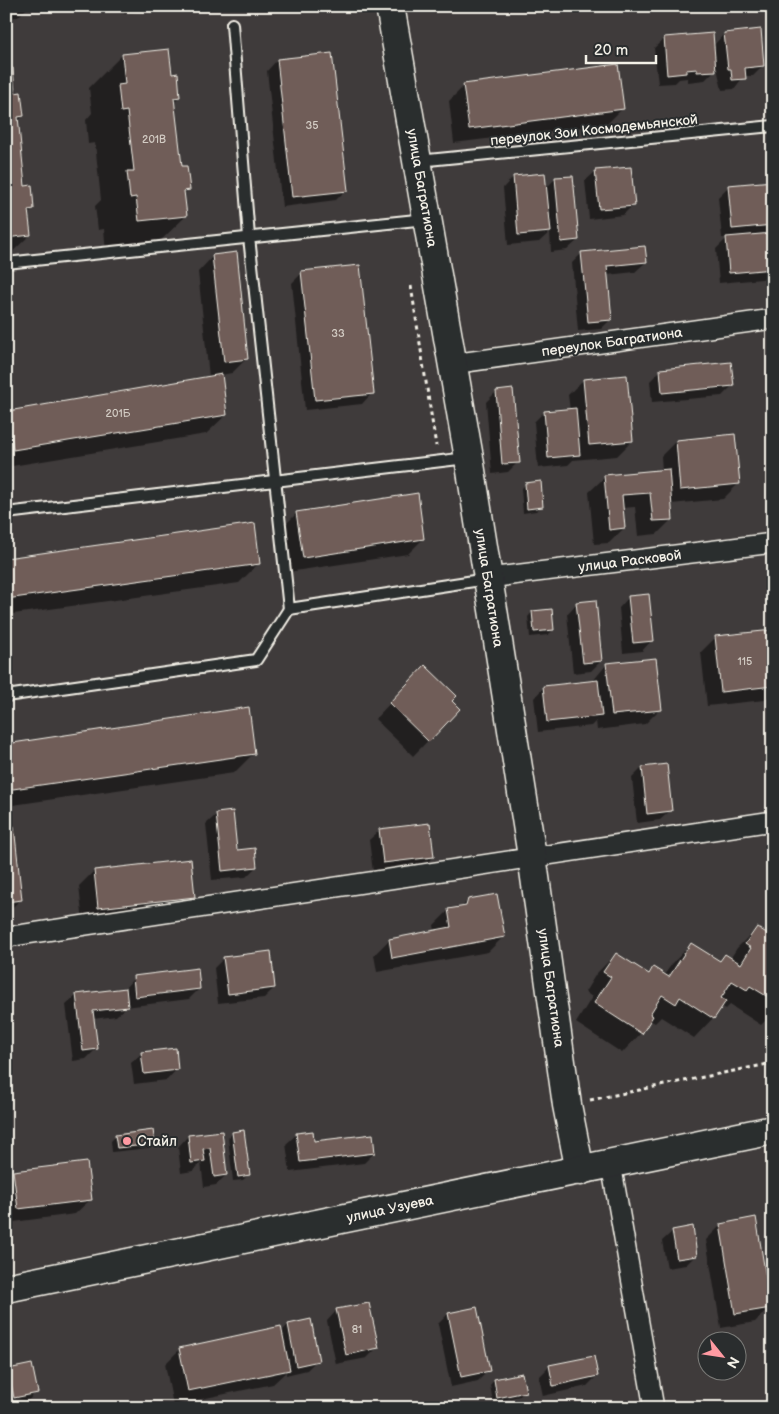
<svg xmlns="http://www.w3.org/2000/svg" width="779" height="1414" viewBox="0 0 779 1414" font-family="'Balsamiq Sans',sans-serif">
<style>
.shadow{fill:#0007}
.building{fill:#6f5d59;stroke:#f4f1e8}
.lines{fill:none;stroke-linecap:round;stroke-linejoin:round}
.lane-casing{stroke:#f4f1e8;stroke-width:14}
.street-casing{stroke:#f4f1e8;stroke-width:22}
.secondary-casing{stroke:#f4f1e8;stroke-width:31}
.path{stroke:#f4f1e8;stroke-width:3;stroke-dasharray:4 4;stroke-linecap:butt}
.lane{stroke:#2a2d2e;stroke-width:10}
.street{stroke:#2a2d2e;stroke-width:19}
.secondary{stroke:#2a2d2e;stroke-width:28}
.poi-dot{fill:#ff9aa2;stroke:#2a2d2e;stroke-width:2}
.labels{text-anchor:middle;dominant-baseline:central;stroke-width:4;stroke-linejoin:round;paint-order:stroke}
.number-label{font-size:11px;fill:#d3ccc4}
.street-label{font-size:14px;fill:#f4f1e8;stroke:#2a2d2e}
.poi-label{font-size:14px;fill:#f4f1e8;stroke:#2a2d2e;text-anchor:start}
</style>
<rect width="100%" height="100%" fill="#3f3b3b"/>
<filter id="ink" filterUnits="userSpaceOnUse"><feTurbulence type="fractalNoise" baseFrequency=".02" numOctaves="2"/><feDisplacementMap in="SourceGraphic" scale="10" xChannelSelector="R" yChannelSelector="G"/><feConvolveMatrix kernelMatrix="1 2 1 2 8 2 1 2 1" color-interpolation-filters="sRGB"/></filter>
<g filter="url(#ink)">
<g class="shadow">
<polygon points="6,6 29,6 18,17 6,18"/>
<polygon points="124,6 156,6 151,11 124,14"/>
<polygon points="724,34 763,66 753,76 744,76 734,89 722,90 717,68 705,80 688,82 687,78 679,79 675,83 658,84 654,48 665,38 713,46"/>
<polygon points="331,54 346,190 336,200 282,207 267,71 277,60"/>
<polygon points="122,55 171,75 179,97 174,103 181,168 188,190 183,195 186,216 152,249 106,254 104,229 98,230 95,206 101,200 95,143 88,144 86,120 92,113 89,88"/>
<polygon points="6,69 23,116 17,122 24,187 33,209 28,214 30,235 6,258"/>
<polygon points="464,86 622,109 607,124 454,143 449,101"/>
<polygon points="596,171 633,205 623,215 589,219 585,181"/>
<polygon points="513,177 545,189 556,178 578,240 567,250 551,252 550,232 539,242 508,245 503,188"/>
<polygon points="773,183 773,278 719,283 716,249 727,238 722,238 718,197 728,187"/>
<polygon points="582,253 646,262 635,272 607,275 611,319 601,329 578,331 572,263"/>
<polygon points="213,256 247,358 232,373 221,375 226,415 206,434 6,467 6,415 8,412 209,377 198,272"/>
<polygon points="302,273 372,393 362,404 305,410 292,283"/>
<polygon points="661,370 732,386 722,396 652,402 650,381"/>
<polygon points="583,380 632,441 617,456 573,460 568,465 538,468 534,422 544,412 570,410 568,395"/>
<polygon points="496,392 518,462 508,472 492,474 486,402"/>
<polygon points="676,441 738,484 723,499 671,504 672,519 657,534 638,536 635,507 622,508 624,528 609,543 594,544 589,492 605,477 662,471 661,456"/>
<polygon points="526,484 541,507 536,511 523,513 521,489"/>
<polygon points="297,513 423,539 408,554 288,572 282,528"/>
<polygon points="6,559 259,563 239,583 6,615"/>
<polygon points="629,597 652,640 642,651 623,653 619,608"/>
<polygon points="577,603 601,661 591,671 573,673 567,614"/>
<polygon points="532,612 553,630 548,635 530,637 528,617"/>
<polygon points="773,631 773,692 765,700 707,706 701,652 716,637"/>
<polygon points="607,664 660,709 645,724 597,730 596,721 591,726 538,732 534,698 544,687 592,682"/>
<polygon points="410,682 450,702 458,710 413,756 375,719"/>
<polygon points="6,745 254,753 234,773 6,806"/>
<polygon points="642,768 671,810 660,820 637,823 632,778"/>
<polygon points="217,814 236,851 256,867 246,877 212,880 206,824"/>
<polygon points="6,828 21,899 6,914"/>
<polygon points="380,830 433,857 422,867 373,872 369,840"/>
<polygon points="94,871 194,897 179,912 83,923 79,886"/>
<polygon points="468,900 503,937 488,952 377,972 374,955 389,940 435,932 434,925 449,910 461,908"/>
<polygon points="757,928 773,938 773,1013 761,1025 730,1005 726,1009 721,1006 713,1018 694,1038 661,1017 655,1023 650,1020 641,1033 622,1053 576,1023 592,997 585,992 596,974 616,954 647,974 653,968 664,975 672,964 691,944 719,962 725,956 730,959 737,948"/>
<polygon points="224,958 274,988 264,998 218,1003 214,968"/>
<polygon points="134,978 199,989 189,999 126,1007 116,1016 93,1019 96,1049 86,1059 73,1061 66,1005 77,995 124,989"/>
<polygon points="142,1053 177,1069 167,1080 134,1084 131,1063"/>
<polygon points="221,1132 226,1175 216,1185 204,1187 201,1163 193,1171 181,1173 178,1147 188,1136"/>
<polygon points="233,1133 248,1175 243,1180 233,1181 228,1138"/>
<polygon points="297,1134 313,1143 374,1153 364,1163 290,1172 286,1144"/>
<polygon points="116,1136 153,1143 149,1148 112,1152 111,1141"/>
<polygon points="14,1173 91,1199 75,1214 6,1223 6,1179"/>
<polygon points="721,1225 770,1307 755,1322 721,1328 706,1240"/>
<polygon points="673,1231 696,1255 686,1265 667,1268 662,1241"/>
<polygon points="337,1310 377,1348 367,1358 336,1364 327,1321"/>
<polygon points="448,1314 488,1371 478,1381 451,1387 438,1324"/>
<polygon points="288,1325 317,1360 307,1370 286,1375 286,1372 273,1384 173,1405 165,1364 180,1349 281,1332"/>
<polygon points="593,1357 597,1376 587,1386 543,1396 539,1377 549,1367"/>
<polygon points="9,1370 36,1392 26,1403 6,1407 6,1373"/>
<polygon points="494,1380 524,1391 520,1396 493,1402 490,1385"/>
</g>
<g class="building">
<polygon points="761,29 764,66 745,68 746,79 732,80 731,69 728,69 724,33"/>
<polygon points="713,33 716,71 697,72 697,69 686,70 686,73 667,75 664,37"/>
<polygon points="169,49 172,74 178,73 180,97 174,98 182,166 187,166 190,190 184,191 187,216 139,221 136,197 130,198 127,171 134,171 127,111 121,112 118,85 125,84 122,54"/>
<polygon points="332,53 348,191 292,197 277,59"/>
<polygon points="618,64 624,109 469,129 463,84"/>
<polygon points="6,68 13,68 15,93 21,92 24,116 18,117 25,186 32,185 34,209 28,210 31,235 6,238"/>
<polygon points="631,167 635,206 599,209 595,170"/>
<polygon points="545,173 551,232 518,235 513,176"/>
<polygon points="573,176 579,240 561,242 555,177"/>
<polygon points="773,181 773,225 732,229 728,185"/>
<polygon points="773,233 773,269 729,273 726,237"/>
<polygon points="645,246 647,262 607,266 612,320 588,322 581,252"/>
<polygon points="237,252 248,359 224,362 212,255"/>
<polygon points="360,265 374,394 315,400 301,271"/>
<polygon points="731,362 734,386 662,393 660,369"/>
<polygon points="222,374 227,415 13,450 8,411"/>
<polygon points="627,375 633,441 589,445 583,379"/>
<polygon points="513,389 520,463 502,464 496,391"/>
<polygon points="576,408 580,455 548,458 544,411"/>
<polygon points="735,434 740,484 680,490 676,440"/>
<polygon points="669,469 673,520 653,521 650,493 622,495 625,528 609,530 604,475"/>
<polygon points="541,481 543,507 527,509 525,483"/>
<polygon points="418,493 424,539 303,558 296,512"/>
<polygon points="255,523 260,564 6,599 6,558"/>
<polygon points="649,594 654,641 633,643 628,596"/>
<polygon points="596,600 602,661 583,663 576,602"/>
<polygon points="552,609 554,630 534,632 532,611"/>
<polygon points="773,630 773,686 721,692 715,636"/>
<polygon points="656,658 662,710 612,715 606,663"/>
<polygon points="425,665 457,696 452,701 460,709 429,742 389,703"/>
<polygon points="598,680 602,716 547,722 543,686"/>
<polygon points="249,707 255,754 6,790 6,744"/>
<polygon points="667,764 672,811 647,814 642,767"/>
<polygon points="233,811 237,850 255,848 257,867 222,871 216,813"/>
<polygon points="430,823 434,857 383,863 379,829"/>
<polygon points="14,826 22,900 6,902 6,827"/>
<polygon points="191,859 195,897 98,908 94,870"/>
<polygon points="497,894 505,937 392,958 389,939 451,927 448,909 466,906 468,899"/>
<polygon points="757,927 773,937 773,1000 750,986 747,990 732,981 721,998 726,1001 714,1019 680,997 676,1004 662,995 650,1014 653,1016 642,1034 594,1003 611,977 603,972 616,953 649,974 653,967 669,977 691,943 720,961 725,954 741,964 751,948 745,944"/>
<polygon points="271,951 275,988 228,994 223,957"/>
<polygon points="198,968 200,989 135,997 133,976"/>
<polygon points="126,988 128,1007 93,1011 98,1049 83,1051 76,994"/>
<polygon points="176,1048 178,1070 144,1074 141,1052"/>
<polygon points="153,1130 155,1144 117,1148 115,1135"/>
<polygon points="244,1130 250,1175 238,1177 232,1132"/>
<polygon points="222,1131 227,1175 214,1177 210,1148 203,1149 205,1161 191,1163 188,1135"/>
<polygon points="313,1131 314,1141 373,1134 375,1153 300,1162 296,1133"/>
<polygon points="87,1162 92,1200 18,1209 13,1171"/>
<polygon points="6,1167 12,1217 6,1218"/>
<polygon points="756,1217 771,1308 735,1314 720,1224"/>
<polygon points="693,1226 697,1256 677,1259 672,1230"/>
<polygon points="369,1303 379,1348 346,1355 336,1309"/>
<polygon points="477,1307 490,1371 461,1377 448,1313"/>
<polygon points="311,1319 319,1361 296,1366 288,1324"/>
<polygon points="281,1326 290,1370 188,1391 179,1348"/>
<polygon points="594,1356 598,1376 553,1386 549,1365"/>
<polygon points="32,1364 38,1393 14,1398 8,1369"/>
<polygon points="522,1373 526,1392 497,1398 494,1379"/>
</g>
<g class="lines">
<g class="lane-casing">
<g id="lane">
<polyline points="232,24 249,237 289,609"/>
<polyline points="418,161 773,126"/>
<polyline points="6,263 426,219"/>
<polyline points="6,513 467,458"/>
<polyline points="6,696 256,660 289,609 487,579"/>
</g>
</g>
<g class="street-casing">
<g id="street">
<polyline points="452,364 773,319"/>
<polyline points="488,578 773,543"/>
<polyline points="6,937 773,821"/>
<polyline points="611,1164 654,1408"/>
</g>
</g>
<g class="secondary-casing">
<g id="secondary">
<polyline points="390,6 469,458 532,856 567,1105 580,1171"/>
<polyline points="6,1288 773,1130"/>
</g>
</g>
<g class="path">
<polyline points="411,286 436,446"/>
<polyline points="590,1100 773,1063"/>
</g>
<use href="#lane" class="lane"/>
<use href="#street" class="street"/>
<use href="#secondary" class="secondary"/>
</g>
</g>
<circle class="poi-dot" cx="127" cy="1141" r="5"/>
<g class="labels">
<g class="number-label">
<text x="312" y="125">35</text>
<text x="154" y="139">201В</text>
<text x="338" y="333">33</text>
<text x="118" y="413">201Б</text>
<text x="745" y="661">115</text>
<text x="357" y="1329">81</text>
</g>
<g class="street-label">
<text transform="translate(594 130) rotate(-6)">переулок Зои Космодемьянской</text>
<text transform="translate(422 188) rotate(80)">улица Багратиона</text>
<text transform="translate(612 342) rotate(-8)">переулок Багратиона</text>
<text transform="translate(630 561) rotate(-7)">улица Расковой</text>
<text transform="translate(489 588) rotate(81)">улица Багратиона</text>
<text transform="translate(551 988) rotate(82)">улица Багратиона</text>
<text transform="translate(390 1209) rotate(-12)">улица Узуева</text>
</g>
<g class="poi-label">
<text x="137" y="1141">Стайл</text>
</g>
</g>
<rect width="779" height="1414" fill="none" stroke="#2a2d2e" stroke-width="25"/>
<rect x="12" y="12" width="754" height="1389" fill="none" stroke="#f4f1e8" stroke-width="2" filter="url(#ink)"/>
<g transform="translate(722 1356) rotate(120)"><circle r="24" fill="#2a2d2e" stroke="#7b7b78"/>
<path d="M0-4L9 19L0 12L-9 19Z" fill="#ff9aa2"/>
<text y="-8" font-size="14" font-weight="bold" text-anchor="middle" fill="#f4f1e8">N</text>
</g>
<path d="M586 55v8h70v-8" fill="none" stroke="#f4f1e8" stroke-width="2.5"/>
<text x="594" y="55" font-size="15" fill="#f4f1e8" stroke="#2a2d2e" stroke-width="4" paint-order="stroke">20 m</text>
</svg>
